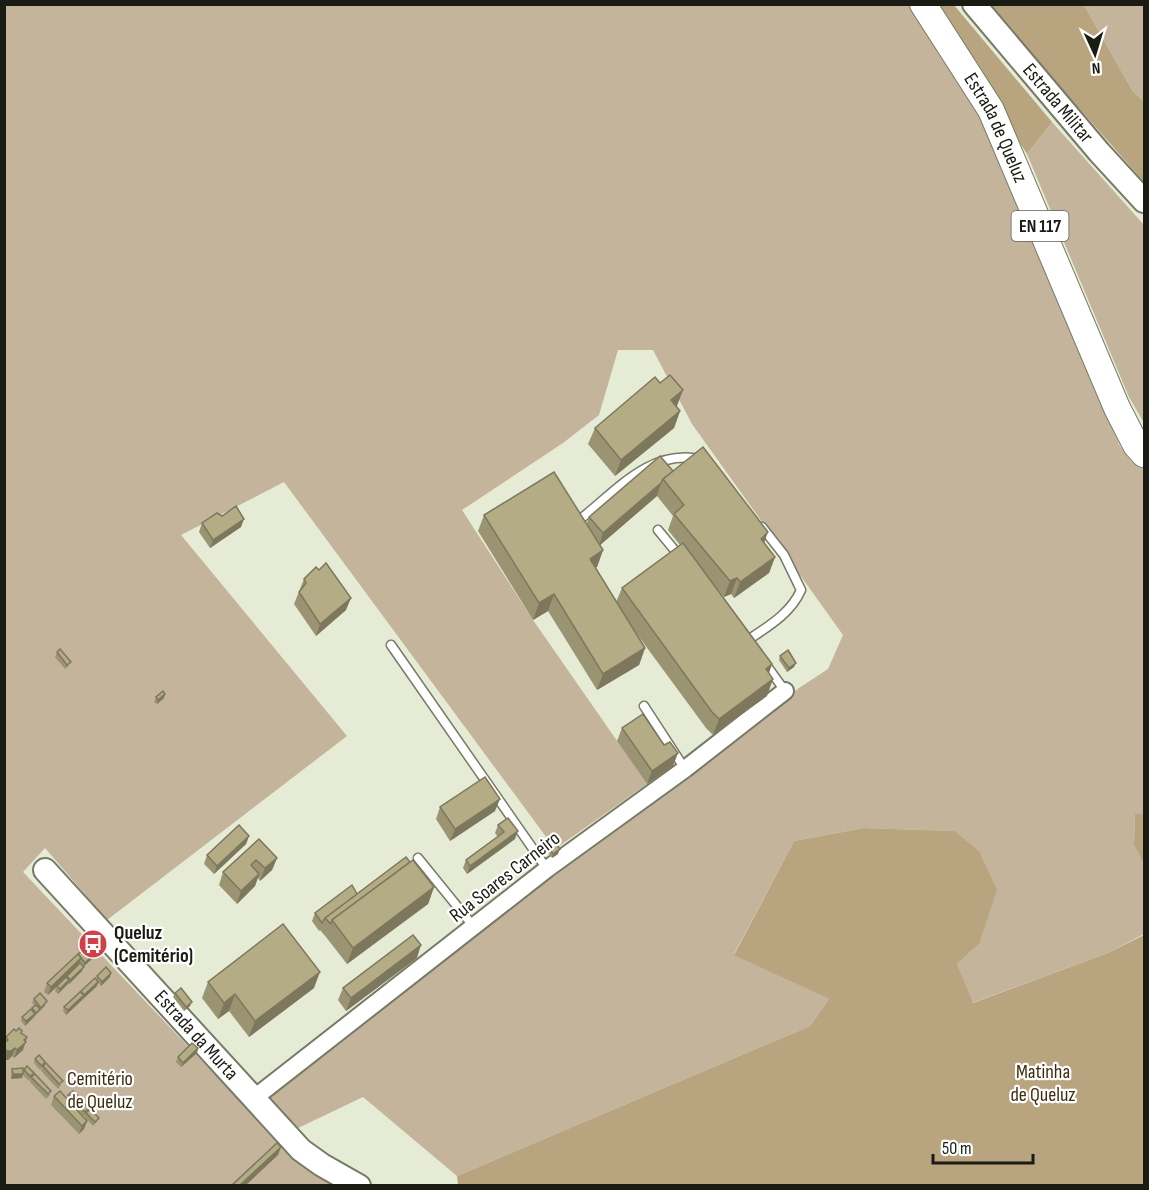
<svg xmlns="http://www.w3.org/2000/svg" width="1149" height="1190" viewBox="0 0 1149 1190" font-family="'Sofia Sans Condensed',sans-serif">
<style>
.green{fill:#c3b49b}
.forest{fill:#b9a480}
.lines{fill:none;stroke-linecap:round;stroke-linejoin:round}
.lane-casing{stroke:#767b67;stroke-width:11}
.street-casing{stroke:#767b67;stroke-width:20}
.secondary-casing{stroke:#767b67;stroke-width:26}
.primary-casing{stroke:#767b67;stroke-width:28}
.lane{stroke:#fff;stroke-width:8}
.street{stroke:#fff;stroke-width:16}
.secondary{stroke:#fff;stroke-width:22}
.primary{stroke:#fff;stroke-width:26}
.wall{fill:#9a9472;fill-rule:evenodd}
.shaded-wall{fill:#7d785d}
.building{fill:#b3ac85;stroke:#7d785d;stroke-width:1.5}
.labels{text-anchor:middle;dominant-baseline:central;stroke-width:4.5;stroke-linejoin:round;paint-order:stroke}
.shield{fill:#fff;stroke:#5f605a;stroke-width:1.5}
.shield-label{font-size:18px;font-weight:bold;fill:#1a1c13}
.street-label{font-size:20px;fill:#1a1c13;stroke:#fff}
.poi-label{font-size:20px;font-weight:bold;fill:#1a1c13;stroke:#fff;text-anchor:start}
.park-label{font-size:20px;fill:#3d2c0e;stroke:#fff}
</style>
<rect width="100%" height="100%" fill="#e5ebd4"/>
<g class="green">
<polygon points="5,5 923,5 991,110 1090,380 1120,446 1131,461 1144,469 1144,814 1135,815 1134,845 1144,865 1144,934 1108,953 972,1003 957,964 979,944 954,831 864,828 794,841 734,954 829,999 810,1026 457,1176 363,1097 296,1129 265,1096 799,688 828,669 843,635 692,424 653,350 618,350 599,415 563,443 462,510 533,620 647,784 555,849 284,482 181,535 347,736 107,920 45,848 23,872 286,1150 348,1185 5,1186"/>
<polygon points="1084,5 1144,5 1144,102 1132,90"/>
<polygon points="1052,122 1144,225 1144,423 1129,397 1027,154"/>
</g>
<g class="forest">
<polygon points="932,5 954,5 1052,122 1027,154"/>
<polygon points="988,5 1084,5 1132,90 1144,102 1144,182"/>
<polygon points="1135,814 1144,814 1144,865 1134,845"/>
<polygon points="864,828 954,831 979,851 997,890 979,944 957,964 973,1003 1108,953 1144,935 1144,1185 458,1185 457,1176 810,1026 829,999 734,955 794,841"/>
</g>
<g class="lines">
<g class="lane-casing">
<g id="lane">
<path d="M 583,517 C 618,489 651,449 700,459"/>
<polyline points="658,530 681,558"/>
<path d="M 748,640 C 769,626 791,613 801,590 L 784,555 L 762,527"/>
<polyline points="391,645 547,869"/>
<polyline points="764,662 785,691"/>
<polyline points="644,706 685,769"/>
<polyline points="418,858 474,927"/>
</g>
</g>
<g class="street-casing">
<polyline id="street" points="253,1099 547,869 685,769 785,691"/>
</g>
<g class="secondary-casing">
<g id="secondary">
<path id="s1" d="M 974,4 L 1099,152 L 1144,201"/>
<path id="s2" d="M 45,870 L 301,1150 L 322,1165 L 359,1186"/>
</g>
</g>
<g class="primary-casing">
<g id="primary">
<path id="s3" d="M 923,4 L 991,110 L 1117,408 L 1136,445 L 1144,454"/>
</g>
</g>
<use href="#lane" class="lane"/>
<use href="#street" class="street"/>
<use href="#secondary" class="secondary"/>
<use href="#primary" class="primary"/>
</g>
<g class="wall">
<polygon points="677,407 680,411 674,428 615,476 588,444 595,428"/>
<path d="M 673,471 L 764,543 L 775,557 L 769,573 L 734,598 L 731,594 L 724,597 L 715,586 L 772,664 L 769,673 L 767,696 L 713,735 L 706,728 L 631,626 L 645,648 L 639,665 L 597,690 L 548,611 L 533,620 L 478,531 L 484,515 L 587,523 L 589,517 ZM 657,496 L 673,516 L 668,530 L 680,545 L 622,588 L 616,602 L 595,568 L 597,567 L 603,550 L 600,545 Z"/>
<polygon points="202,523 241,527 210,548 199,532"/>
<polygon points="304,579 346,610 316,636 294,604"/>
<polygon points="57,652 69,666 65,669 55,657"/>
<polygon points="780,656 794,667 787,672 779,660"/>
<polygon points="156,697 164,698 157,704 154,702"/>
<polygon points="622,728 673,766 647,784 617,741"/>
<polygon points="440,807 495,811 450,841 436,819"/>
<polygon points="498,825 515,839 467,874 463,868 466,860 498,837 495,833"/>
<polygon points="249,836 246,844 214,874 204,864 207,855"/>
<polygon points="259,839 277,858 272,870 260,881 258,878 255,886 237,904 219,885 223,872"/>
<polygon points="545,841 558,854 552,858 543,845"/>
<polygon points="410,862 434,887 428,904 347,964 326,937 320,930 319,931 312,921 315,913 357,894"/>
<polygon points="78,954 94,954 93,958 83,967 82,971 69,984 68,983 58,994 55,991 56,987 48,995 44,992 47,983"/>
<polygon points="417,958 346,1011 338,1000 343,988"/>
<polygon points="97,976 110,977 101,986 98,983 97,986 66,1015 63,1011 64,1007 81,991 96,979"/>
<polygon points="208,982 314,988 249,1037 229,1011 218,1019 202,998"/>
<polygon points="175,993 190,1006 184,1011 173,997"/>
<polygon points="34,999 46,1005 25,1026 21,1021 22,1017 35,1006 32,1003"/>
<polygon points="16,1031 22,1031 22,1033 27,1037 23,1050 14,1058 12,1056 8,1060 4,1059 4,1040 6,1037"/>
<polygon points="198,1048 197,1053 181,1067 176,1062 178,1057"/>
<polygon points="35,1059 45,1062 44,1065 61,1085 58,1089 41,1071 42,1068 40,1070 34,1063"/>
<polygon points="12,1069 23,1072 24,1070 33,1076 50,1095 46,1099 30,1082 31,1079 29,1081 23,1075 22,1078 11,1079 11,1073"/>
<polygon points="68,1095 89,1108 88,1111 97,1122 93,1126 85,1117 85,1115 84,1116 74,1106 75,1104 73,1105 67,1099"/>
<polygon points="54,1096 87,1121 84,1129 79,1134 51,1105"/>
</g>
<g class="shaded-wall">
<polygon points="683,390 677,406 665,416 671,400"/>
<polygon points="680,411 674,428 615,476 621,460"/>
<polygon points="661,483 657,496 599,546 603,533"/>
<polygon points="244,519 241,527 210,548 213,540"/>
<polygon points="768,532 762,549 761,539"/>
<polygon points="603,550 597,567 584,576 590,559"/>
<polygon points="775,557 769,573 734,598 740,582"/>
<polygon points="737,578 731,594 724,597 730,581"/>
<polygon points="554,594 548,611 533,620 539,603"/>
<polygon points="351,598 346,610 316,636 320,624"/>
<polygon points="645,648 639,665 597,690 603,674"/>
<polygon points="796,663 794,667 787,672 789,668"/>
<polygon points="772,664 766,681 766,669"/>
<polygon points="773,679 767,696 713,735 719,719"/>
<polygon points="165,694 164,698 157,704 158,700"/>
<polygon points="678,753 673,766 647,784 652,771"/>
<polygon points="500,799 495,811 450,841 455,829"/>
<polygon points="518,831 515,839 467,874 470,866"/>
<polygon points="249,836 246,844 214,874 217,866"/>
<polygon points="560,849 558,854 552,858 553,854"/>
<polygon points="277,858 272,870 260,881 265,868"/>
<polygon points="259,874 255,886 237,904 241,891"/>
<polygon points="434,887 428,904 347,964 353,948"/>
<polygon points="421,945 417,958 346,1011 351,998"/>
<polygon points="94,954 93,958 83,967 82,971 69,984 70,980 83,967 85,963"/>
<polygon points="81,958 78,966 48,995 51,987"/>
<polygon points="320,972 314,988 249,1037 255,1021"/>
<polygon points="111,973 110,977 101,986 102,982"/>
<polygon points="69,980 68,984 58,994 60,989"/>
<polygon points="98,982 97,986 83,999 84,995"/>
<polygon points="235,994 229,1011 218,1019 224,1003"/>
<polygon points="84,995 82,1000 66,1015 68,1010"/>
<polygon points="192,1002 190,1006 184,1011 186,1007"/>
<polygon points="35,1014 33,1018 25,1026 26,1021"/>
<polygon points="27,1037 23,1050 14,1058 17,1050"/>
<polygon points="15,1048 12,1056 8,1060 4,1059 7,1051"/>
<polygon points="198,1048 197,1053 181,1067 183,1063"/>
<polygon points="13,1074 23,1074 22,1078 11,1079"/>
<polygon points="87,1121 84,1129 79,1134 82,1126"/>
<polygon points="281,1147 278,1155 246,1185 240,1185"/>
</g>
<g class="building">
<polygon points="670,375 683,390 671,400 680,411 621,460 595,428 655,377 660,383"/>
<polygon points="703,447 768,532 761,539 775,557 740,582 737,578 730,581 674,514 684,505 663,479"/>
<polygon points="660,456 673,471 663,479 661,483 603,533 589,517"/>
<polygon points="554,472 603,550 590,559 645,648 603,674 554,594 539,603 484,515"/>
<polygon points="236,506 244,519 213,540 202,523 217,513 222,516"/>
<polygon points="683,543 772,664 766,669 773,679 719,719 712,712 622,588"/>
<polygon points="326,563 351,598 320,624 299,592 306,583 304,579 316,567 319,570"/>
<polygon points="60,649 71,662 67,665 57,652"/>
<polygon points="788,650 796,663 789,668 780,656"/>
<polygon points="163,691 165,694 158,700 156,697"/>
<polygon points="643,714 664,745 670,742 678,753 652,771 622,728"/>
<polygon points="485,777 500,799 455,829 440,807"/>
<polygon points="508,818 518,831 470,866 466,860 504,832 498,825"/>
<polygon points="239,825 249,836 217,866 207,855"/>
<polygon points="551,837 560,849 553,854 545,841"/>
<polygon points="259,839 277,858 265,868 256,860 251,865 259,874 241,891 223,872"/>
<polygon points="406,857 410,862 332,920 331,924 325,918"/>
<polygon points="413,860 434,887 353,948 332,920"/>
<polygon points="352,885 357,894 325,918 322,923 315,913"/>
<polygon points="283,924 320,972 255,1021 235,994 224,1003 208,982"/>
<polygon points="413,935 421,945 351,998 343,988"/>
<polygon points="87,946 94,954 85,963 78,954"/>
<polygon points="78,954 81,958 51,987 47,983"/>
<polygon points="80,963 84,967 70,980 67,976"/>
<polygon points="106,967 111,973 102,982 97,976"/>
<polygon points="66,977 69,980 60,989 57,986"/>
<polygon points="95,978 98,982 84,995 81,991"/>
<polygon points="181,988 192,1002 186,1007 175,993"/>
<polygon points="80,992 84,995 68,1010 64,1007"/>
<polygon points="40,993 47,1001 41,1008 34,999"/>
<polygon points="36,1005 40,1009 36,1013 32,1008"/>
<polygon points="31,1009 35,1014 26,1021 22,1017"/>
<polygon points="19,1028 22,1031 21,1033 27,1037 24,1040 26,1042 17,1050 15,1048 11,1051 7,1051 4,1048 4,1043 8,1040 6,1037 14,1029 16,1031"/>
<polygon points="192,1043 198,1048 183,1063 178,1057"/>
<polygon points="39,1055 45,1062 42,1066 35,1059"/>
<polygon points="46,1063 63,1081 59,1084 43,1066"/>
<polygon points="27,1066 34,1073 30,1076 24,1070"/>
<polygon points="23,1068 23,1074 13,1074 12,1069"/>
<polygon points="35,1074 51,1091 48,1094 31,1077"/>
<polygon points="60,1091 87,1121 82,1126 54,1096"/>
<polygon points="73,1091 78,1097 75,1101 68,1095"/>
<polygon points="80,1099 89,1108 85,1112 75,1102"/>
<polygon points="90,1109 99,1118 95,1122 86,1113"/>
<polygon points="277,1143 281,1147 240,1185 232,1185"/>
</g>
<defs>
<g id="bus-disc" transform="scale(1.5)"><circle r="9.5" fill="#d04047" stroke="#fff"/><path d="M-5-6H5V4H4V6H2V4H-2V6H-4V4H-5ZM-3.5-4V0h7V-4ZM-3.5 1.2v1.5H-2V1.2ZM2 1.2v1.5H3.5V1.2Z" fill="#fff"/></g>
</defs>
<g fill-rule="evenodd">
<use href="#bus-disc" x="93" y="944"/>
</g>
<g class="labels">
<rect class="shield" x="1011.5" y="211" width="57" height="30" rx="4.5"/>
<g class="shield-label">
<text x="1040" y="226">EN 117</text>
</g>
<g class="street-label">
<text stroke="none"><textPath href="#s1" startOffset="130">Estrada Militar</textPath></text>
<text stroke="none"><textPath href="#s3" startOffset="144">Estrada de Queluz</textPath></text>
<text transform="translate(505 877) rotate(-38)">Rua Soares Carneiro</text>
<text stroke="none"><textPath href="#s2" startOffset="224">Estrada da Murta</textPath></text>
</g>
<g class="poi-label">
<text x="114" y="933">Queluz<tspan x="114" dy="23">(Cemitério)</tspan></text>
</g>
<g class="park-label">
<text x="1043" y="1072">Matinha<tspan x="1043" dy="23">de Queluz</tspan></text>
<text x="100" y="1079">Cemitério<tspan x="100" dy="23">de Queluz</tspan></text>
</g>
</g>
<rect width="1149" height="1190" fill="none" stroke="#1a1c13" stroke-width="12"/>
<g transform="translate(1095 54) rotate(176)" stroke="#ffffff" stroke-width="4.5" paint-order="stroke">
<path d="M0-4.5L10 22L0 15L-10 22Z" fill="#1a1c13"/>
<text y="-9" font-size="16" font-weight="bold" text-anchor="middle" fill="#1a1c13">N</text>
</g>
<path d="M933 1154v9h100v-9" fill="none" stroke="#1a1c13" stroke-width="3"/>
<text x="942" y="1154" font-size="18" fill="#1a1c13" stroke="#ffffff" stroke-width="4.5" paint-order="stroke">50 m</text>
</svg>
